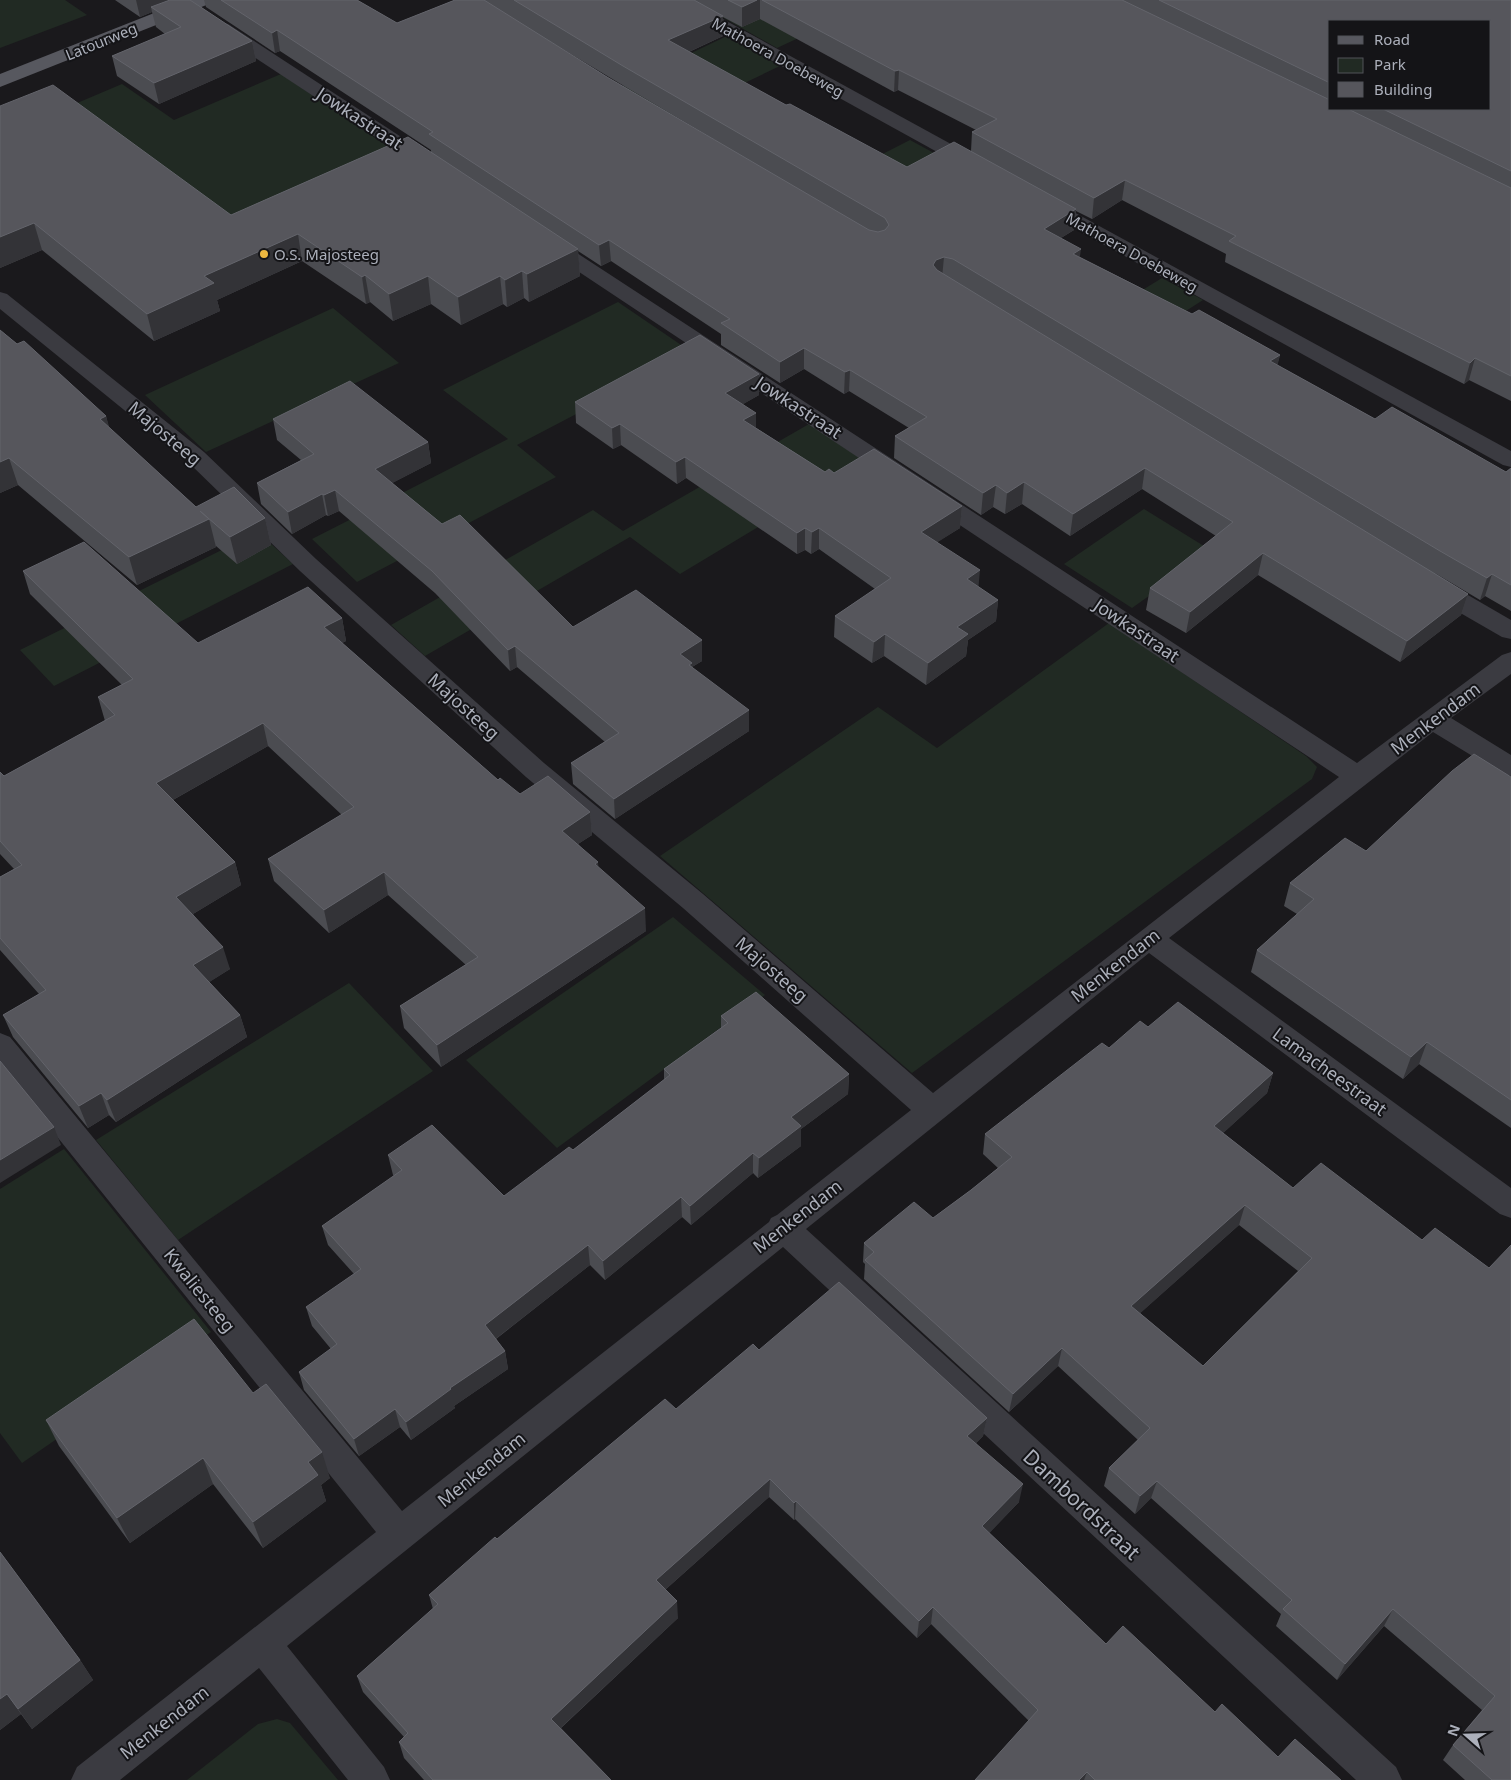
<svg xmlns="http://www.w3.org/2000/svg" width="1511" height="1780" viewBox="0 0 1511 1780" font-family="'Noto Sans',sans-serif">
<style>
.green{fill:#212a23}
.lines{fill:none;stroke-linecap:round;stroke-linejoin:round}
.street{fill:#3b3b41;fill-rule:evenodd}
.primary{fill:#57585f;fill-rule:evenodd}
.wall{fill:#4b4c51;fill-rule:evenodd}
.shaded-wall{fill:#333337}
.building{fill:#56565c;stroke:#63646b;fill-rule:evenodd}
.poi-dot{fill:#edb740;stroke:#141417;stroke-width:2}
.labels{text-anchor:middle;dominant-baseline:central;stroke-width:4;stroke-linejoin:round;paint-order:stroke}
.far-street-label{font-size:15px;fill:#acb0bb;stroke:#141417}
.far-poi-label{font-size:15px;fill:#acb0bb;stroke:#141417;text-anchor:start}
.street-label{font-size:18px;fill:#acb0bb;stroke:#141417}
.near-street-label{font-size:21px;fill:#acb0bb;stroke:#141417}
</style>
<rect width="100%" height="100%" fill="#1a191c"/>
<g class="green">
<polygon points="0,0 65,0 87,15 0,48"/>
<polygon points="728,0 880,0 777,48 708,9"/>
<polygon points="727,36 780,66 671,118 620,87"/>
<polygon points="281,74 396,152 229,230 63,109 122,84 174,120"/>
<polygon points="910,140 945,159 802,195"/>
<polygon points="1162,278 1203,300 1092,371 1050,347"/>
<polygon points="618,302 693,353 517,445 556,477 357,582 312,539 508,439 443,390"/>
<polygon points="333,308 399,363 206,452 145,395"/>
<polygon points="809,424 866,462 680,574 630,537 425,656 391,625 593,510 623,531"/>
<polygon points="1144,509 1212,551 1132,608 1064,564"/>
<polygon points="258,532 293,564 54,686 20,650"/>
<polygon points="1109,623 1306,756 1317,767 1312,779 912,1073 660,856 878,707 937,748"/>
<polygon points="673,917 765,995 557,1148 466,1060"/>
<polygon points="349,983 433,1071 178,1240 96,1140"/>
<polygon points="64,1149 211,1332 22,1463 0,1433 0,1189"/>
<polygon points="277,1719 290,1723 338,1780 187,1780 258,1724"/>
</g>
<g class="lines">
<g class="street">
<polygon points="666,0 688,0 982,161 985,165 982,169 968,169 669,4"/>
<polygon points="222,23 228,24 435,159 438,163 435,167 421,167 216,32 213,28 216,24"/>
<polygon points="1041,196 1048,198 1511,451 1511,467 1503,465 1034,206 1031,202 1034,198"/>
<polygon points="547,236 554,238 1357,763 1502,655 1511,652 1511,674 1451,718 1511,755 1511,776 1502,774 1433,732 1169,938 1511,1188 1511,1218 1500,1214 1149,953 806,1229 1396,1767 1402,1780 1356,1780 783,1247 287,1646 384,1767 390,1780 348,1780 259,1668 120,1780 71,1780 77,1767 376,1532 0,1066 0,1033 10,1037 402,1511 769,1222 771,1218 777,1215 911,1110 683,908 526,777 300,571 188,462 0,309 0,292 7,294 204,452 316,559 544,763 703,894 933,1093 1339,777 540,246 537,242 540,238"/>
<polygon points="1433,578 1442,580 1511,620 1511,639 1502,637 1424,592 1421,586 1424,580"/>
</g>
<polygon class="primary" points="187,0 212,0 209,4 0,87 0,74"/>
</g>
<g class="wall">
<polygon points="115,0 190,0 252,41 256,61 159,104 117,76 112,56 165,34 156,27 152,12 140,17"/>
<path d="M 204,0 L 357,0 L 397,23 L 455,0 L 1511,0 L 1511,401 L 1469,380 L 1464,384 L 1225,262 L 1226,254 L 1122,200 L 1092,219 L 1076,211 L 1074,230 L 1061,238 L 1080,257 L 1192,314 L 1280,355 L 1277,365 L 1375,419 L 1506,472 L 1511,468 L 1511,611 L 1485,596 L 1480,600 L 1433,572 L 1468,594 L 1461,615 L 1400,662 L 1258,575 L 1186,633 L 1146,610 L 1150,588 L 1216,536 L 1142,489 L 1070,536 L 1022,504 L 1005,514 L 993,507 L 981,515 L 894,458 L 895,436 L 909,428 L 849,391 L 844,394 L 804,369 L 780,383 L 721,345 L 721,334 L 611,261 L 601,266 L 578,251 L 580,276 L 529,302 L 524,298 L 507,307 L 503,304 L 461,325 L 431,304 L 393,321 L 370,302 L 366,304 L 302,261 L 217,300 L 220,311 L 154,341 L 42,250 L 0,268 L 0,106 L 231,215 L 431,153 L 431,150 L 280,51 L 275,53 L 206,7 ZM 723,17 L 742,27 L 760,19 L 894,92 L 898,90 L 976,130 L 972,132 L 971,151 L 907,167 L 786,105 L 689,52 L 723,36 ZM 1330,21 L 1490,109 L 1330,109 ZM 544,38 L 624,86 L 715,140 L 607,77 Z"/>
<polygon points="0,330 106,416 109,428 196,507 265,518 271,545 237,564 216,546 216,547 137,585 18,485 0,493"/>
<polygon points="759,395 743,404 756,428 825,472 834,473 962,506 960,528 937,542 979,587 998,600 996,621 968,640 966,656 926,685 884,656 872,663 834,637 835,616 875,589 819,549 811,554 805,550 797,554 686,478 677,484 621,445 613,449 576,423 575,402"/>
<polygon points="273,419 428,442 431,463 392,483 442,524 573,627 702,661 692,667 749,731 615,819 573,784 571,763 605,742 517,667 510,671 435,593 339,511 328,516 326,515 292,534 261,504 257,483 301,460 277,440"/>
<polygon points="23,571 198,643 342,618 346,641 342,643 498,780 520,794 590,812 592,835 578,844 599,868 646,931 441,1067 404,1028 400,1006 466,965 388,895 329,933 274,881 268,859 342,815 268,746 173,800 235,862 241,885 193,914 230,969 209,982 240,1015 247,1037 116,1122 109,1115 88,1128 13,1037 3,1015 39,994 0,950 0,877 14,869 0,854 0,772 4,776 105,721 98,697 122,685 30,594"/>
<polygon points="1511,777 1511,1128 1419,1064 1403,1079 1251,972 1257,950 1297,914 1284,906 1290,883 1366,851"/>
<polygon points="721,1016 849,1074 848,1094 801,1129 801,1146 758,1178 753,1173 691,1225 682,1217 605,1280 590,1265 496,1339 505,1351 508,1369 454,1406 455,1408 411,1440 400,1427 359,1456 304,1390 299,1372 331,1349 312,1326 306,1307 354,1274 328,1245 322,1226 394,1176 393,1175 388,1155 504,1196 573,1150 664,1080 664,1069 721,1028"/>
<path d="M 1148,1027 L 1273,1073 L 1267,1093 L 1223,1133 L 1293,1188 L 1422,1240 L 1511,1780 L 1465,1780 L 1443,1760 L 1453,1745 L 1482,1710 L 1384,1626 L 1337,1680 L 1276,1626 L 1281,1614 L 1151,1498 L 1135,1514 L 1104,1486 L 1109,1468 L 1138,1440 L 1058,1366 L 1009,1412 L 864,1279 L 865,1264 L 863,1262 L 864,1243 L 933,1218 L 971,1190 L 998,1168 L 983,1154 L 985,1134 L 1109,1048 ZM 1239,1225 L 1298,1271 L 1203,1366 L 1140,1313 Z"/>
<polygon points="759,1350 987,1418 983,1436 976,1443 1019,1502 989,1533 1106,1644 1215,1712 1278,1757 1341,1780 975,1780 1029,1721 931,1624 917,1638 795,1519 794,1520 769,1497 665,1590 678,1618 561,1728 611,1780 424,1780 404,1758 399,1742 404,1737 363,1692 357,1676 433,1609 429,1595 497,1539"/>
<polygon points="253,1393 330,1478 321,1485 326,1501 263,1548 213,1484 130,1543 59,1446 46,1420"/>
<polygon points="0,1552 80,1660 93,1680 32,1729 21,1714 0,1730"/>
</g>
<g class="shaded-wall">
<polygon points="136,0 182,0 151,7 152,12 140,17"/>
<polygon points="757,0 760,0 760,19 742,27 742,7"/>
<polygon points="723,16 723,36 669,61 668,40"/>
<polygon points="277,30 280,51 275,53 272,33"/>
<polygon points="252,41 256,61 159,104 154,83"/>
<polygon points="899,70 898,90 894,92 895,71"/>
<polygon points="1125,180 1122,200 1092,219 1094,198"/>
<polygon points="1076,209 1074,230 1041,250 1044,229"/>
<polygon points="34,223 42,250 0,268 0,237"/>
<polygon points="298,234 302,261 217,300 220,311 154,341 147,314 204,276"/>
<polygon points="609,240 611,261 601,266 599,245"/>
<polygon points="578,249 580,276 529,302 527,274"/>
<polygon points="1081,249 1078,270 1073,254"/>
<polygon points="944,257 942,278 933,265 936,260"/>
<polygon points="522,271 524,298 507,307 505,280"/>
<polygon points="365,275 370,302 366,304 362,277"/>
<polygon points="428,276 431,304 393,321 389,294"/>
<polygon points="500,276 503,304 461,325 458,297"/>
<polygon points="804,348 804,369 780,383 780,362"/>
<polygon points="1280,355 1275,376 1270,361"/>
<polygon points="1475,358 1469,380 1464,384 1470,363"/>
<polygon points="850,370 849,391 844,394 845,372"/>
<polygon points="759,374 759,395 726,414 725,393"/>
<polygon points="756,413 756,434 743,420"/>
<polygon points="106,416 114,444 100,419"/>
<polygon points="620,424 621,445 613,449 612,428"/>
<polygon points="428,442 431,463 379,490 375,469"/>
<polygon points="685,457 686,478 677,484 676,462"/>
<polygon points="9,458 18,485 0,493 0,462"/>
<polygon points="1145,468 1142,489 1070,536 1073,514"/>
<polygon points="1024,482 1022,504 1005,514 1007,493"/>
<polygon points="996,485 993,507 981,515 983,493"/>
<polygon points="335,490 339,511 328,516 324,495"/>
<polygon points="322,494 326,515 292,534 288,512"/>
<polygon points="962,506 960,528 919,554 921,532"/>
<polygon points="265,518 271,545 237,564 230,537"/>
<polygon points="209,519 216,547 137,585 129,557"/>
<polygon points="805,528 805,550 797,554 797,533"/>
<polygon points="819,528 819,549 811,554 812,532"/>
<polygon points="1263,553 1258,575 1186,633 1190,612"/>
<polygon points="980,570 978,592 967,579"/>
<polygon points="1492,574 1485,596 1480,600 1487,578"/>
<polygon points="1468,594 1461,615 1400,662 1407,641"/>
<polygon points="998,600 996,621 968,640 966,656 926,685 928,663 957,627"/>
<polygon points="342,618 346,641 329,650 324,627"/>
<polygon points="885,634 884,656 872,663 874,642"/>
<polygon points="702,640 702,661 692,667 680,654"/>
<polygon points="515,646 517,667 510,671 508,650"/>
<polygon points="749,710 749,731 615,819 614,799"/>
<polygon points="263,723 268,746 162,806 156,783"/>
<polygon points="590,812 592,835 564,853 562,831"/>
<polygon points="235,862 241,885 183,920 176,897"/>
<polygon points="598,862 600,884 595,864"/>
<polygon points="384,872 388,895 329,933 324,910"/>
<polygon points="645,908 646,931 441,1067 437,1045"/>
<polygon points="223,947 230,969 200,988 193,965"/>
<polygon points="240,1015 247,1037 116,1122 107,1100"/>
<polygon points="1427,1042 1419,1064 1403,1079 1411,1057"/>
<polygon points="1273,1073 1267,1093 1209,1146 1214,1126"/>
<polygon points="849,1074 848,1094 801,1129 801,1146 758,1178 759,1158 791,1117"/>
<polygon points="101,1093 109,1115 88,1128 79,1106"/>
<polygon points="54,1127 61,1145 0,1183 0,1160"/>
<polygon points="753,1153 753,1173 691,1225 690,1206"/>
<polygon points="681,1197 682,1217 605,1280 603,1261"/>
<polygon points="1245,1205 1239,1225 1127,1325 1131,1306"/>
<polygon points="588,1245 590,1265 489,1344 485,1325"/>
<polygon points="1062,1348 1058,1366 1009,1412 1013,1394"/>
<polygon points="505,1351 508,1369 454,1406 455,1408 411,1440 406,1422 450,1388"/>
<polygon points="395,1409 400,1427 359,1456 354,1439"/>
<polygon points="987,1418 983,1436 964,1454 967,1436"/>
<polygon points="322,1452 330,1478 321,1485 326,1501 263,1548 253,1522 308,1462"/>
<polygon points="203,1458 213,1484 130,1543 117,1518"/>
<polygon points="770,1479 769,1497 657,1597 656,1580"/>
<polygon points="1157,1481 1151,1498 1135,1514 1140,1496"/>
<polygon points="1023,1484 1019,1502 979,1544 982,1526"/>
<polygon points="796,1501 795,1519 794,1520 794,1503"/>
<polygon points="677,1601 678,1618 554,1734 551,1719"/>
<polygon points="933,1607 931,1624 917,1638 919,1621"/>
<polygon points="1393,1609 1384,1626 1337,1680 1345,1664"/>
<polygon points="80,1660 93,1680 32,1729 18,1709"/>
<polygon points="7,1694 21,1714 0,1730 0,1699"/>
<polygon points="1087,1772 1084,1780 1079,1780"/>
</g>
<g class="building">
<polygon points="170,0 190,0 252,41 154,83 112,56 181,27 151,7"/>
<polygon points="221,0 357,0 397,23 455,0 484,0 607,77 869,230 878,232 885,230 889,225 885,218 623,66 514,0 694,0 723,16 668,40 786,105 790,104 907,167 954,142 1076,209 1044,229 1081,249 1073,254 1192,314 1199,310 1280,355 1270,361 1375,419 1392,407 1506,472 1511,468 1511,585 1492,574 1487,578 1440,551 953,259 944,257 936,260 933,265 937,270 1468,594 1407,641 1263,553 1190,612 1150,588 1233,522 1145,468 1073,514 1024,482 1007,493 996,485 983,493 895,436 927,417 850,370 845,372 804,348 780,362 721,323 730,319 609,240 599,245 429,134 433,132 277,30 272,33"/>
<polygon points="728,0 757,0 742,7"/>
<polygon points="762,0 1122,0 1330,100 1330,109 1348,109 1511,188 1511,376 1475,358 1470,363 1229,241 1236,236 1125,180 1094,198 972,132 997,119 899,70 895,71"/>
<polygon points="1159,0 1511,0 1511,171 1383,109 1490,109 1490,21 1330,21 1330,83"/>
<polygon points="53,85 231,215 408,137 578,249 527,274 522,271 505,280 500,276 458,297 428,276 389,294 365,275 362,277 298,234 204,276 214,283 147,314 34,223 0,237 0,106"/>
<polygon points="0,330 17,344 24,341 106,416 100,419 196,507 234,487 265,518 230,537 200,511 209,519 129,557 9,458 0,462"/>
<polygon points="700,335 759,374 725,393 756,413 743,420 825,472 829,469 834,473 874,449 962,506 921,532 980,570 967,579 998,600 957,627 968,634 928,663 885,634 874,642 835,616 891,578 819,528 812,532 805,528 797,533 685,457 676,462 620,424 612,428 575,402"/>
<polygon points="350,381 428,442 375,469 442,524 460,515 573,627 636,590 702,640 680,654 692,663 689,665 749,710 614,799 571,763 619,733 515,646 508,650 432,571 335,490 324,495 322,494 288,512 257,483 314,454 273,419"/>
<polygon points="84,542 198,643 308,587 342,618 324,627 498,780 500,778 520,794 548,776 590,812 562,831 598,862 595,864 645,908 437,1045 400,1006 478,957 384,872 324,910 268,859 354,807 263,723 156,783 235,862 176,897 223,947 193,965 240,1015 107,1100 101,1093 79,1106 3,1015 46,990 0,938 0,877 22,865 0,841 0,772 4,776 115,715 98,697 133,679 23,571"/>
<polygon points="1474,754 1511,777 1511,1100 1427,1042 1411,1057 1257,950 1314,899 1290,883 1345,838 1366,851 1452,771"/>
<polygon points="756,992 849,1074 791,1117 801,1126 759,1158 753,1153 690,1206 681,1197 603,1261 588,1245 485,1325 505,1351 450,1388 451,1389 406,1422 395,1409 354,1439 299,1372 337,1344 306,1307 361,1269 322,1226 402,1170 388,1155 432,1125 504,1196 569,1147 573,1150 670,1075 664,1069 728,1023 721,1016"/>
<path d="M 1178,1002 L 1273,1073 L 1214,1126 L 1293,1188 L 1321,1163 L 1422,1240 L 1435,1228 L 1489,1268 L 1511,1245 L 1511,1780 L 1492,1780 L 1453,1745 L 1495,1696 L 1393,1609 L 1345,1664 L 1283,1609 L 1292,1600 L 1157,1481 L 1140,1496 L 1109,1468 L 1150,1428 L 1062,1348 L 1013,1394 L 865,1260 L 874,1252 L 864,1243 L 914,1202 L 933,1218 L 971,1190 L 1012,1157 L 985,1134 L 1102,1043 L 1109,1048 L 1140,1021 L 1148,1027 ZM 1245,1205 L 1312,1258 L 1203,1366 L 1131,1306 Z"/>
<polygon points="0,1061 54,1127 0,1160"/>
<polygon points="839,1282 987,1418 967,1436 1023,1484 982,1526 1106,1644 1123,1626 1215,1712 1222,1704 1278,1757 1295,1739 1341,1780 1095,1780 1087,1772 1079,1780 975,1780 1038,1710 933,1607 919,1621 796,1501 794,1503 770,1479 656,1580 677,1601 551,1719 611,1780 433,1780 399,1742 408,1733 357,1676 438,1604 429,1595 495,1537 497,1539 665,1399 676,1409 753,1344 759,1350"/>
<polygon points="194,1319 253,1393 266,1384 322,1452 308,1462 318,1475 253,1522 203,1458 117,1518 46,1420"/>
<polygon points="0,1552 80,1660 18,1709 7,1694 0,1699"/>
</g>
<circle class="poi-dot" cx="264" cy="254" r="5"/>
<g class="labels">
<g class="far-street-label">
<text transform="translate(101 41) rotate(-22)">Latourweg</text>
<text transform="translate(778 57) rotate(29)">Mathoera Doebeweg</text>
<text transform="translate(1132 252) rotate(29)">Mathoera Doebeweg</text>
</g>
<g class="far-poi-label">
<text x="274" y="254">O.S. Majosteeg</text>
</g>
<g class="street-label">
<text transform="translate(360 118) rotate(33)">Jowkastraat</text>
<text transform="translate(799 407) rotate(33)">Jowkastraat</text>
<text transform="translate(165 433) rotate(40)">Majosteeg</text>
<text transform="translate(1137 630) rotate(34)">Jowkastraat</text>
<text transform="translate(464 706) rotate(42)">Majosteeg</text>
<text transform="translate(1435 718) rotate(-37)">Menkendam</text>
<text transform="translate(1115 965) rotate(-38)">Menkendam</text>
<text transform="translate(772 969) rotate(41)">Majosteeg</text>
<text transform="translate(1330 1071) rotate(36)">Lamacheestraat</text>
<text transform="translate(797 1216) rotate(-38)">Menkendam</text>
<text transform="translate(200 1290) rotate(51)">Kwaliesteeg</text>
<text transform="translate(481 1469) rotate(-39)">Menkendam</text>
<text transform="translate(164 1722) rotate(-38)">Menkendam</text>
</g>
<g class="near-street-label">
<text transform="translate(1082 1504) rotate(43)">Dambordstraat</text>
</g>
</g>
<rect x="1328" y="20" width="162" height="90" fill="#141417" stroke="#515259"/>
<rect x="1338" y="36" width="25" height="8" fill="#57585f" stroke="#515259"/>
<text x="1374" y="45" font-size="15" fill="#acb0bb">Road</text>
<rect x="1338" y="58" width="25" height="15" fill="#212a23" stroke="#515259"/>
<text x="1374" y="70" font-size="15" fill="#acb0bb">Park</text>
<rect x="1338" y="82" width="25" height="15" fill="#56565c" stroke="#515259"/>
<text x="1374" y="95" font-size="15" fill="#acb0bb">Building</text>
<g transform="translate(1466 1735) rotate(290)" stroke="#141417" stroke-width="4" paint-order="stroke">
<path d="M0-4L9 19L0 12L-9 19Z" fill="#acb0bb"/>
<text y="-8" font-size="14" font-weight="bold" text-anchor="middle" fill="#acb0bb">N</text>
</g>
</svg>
